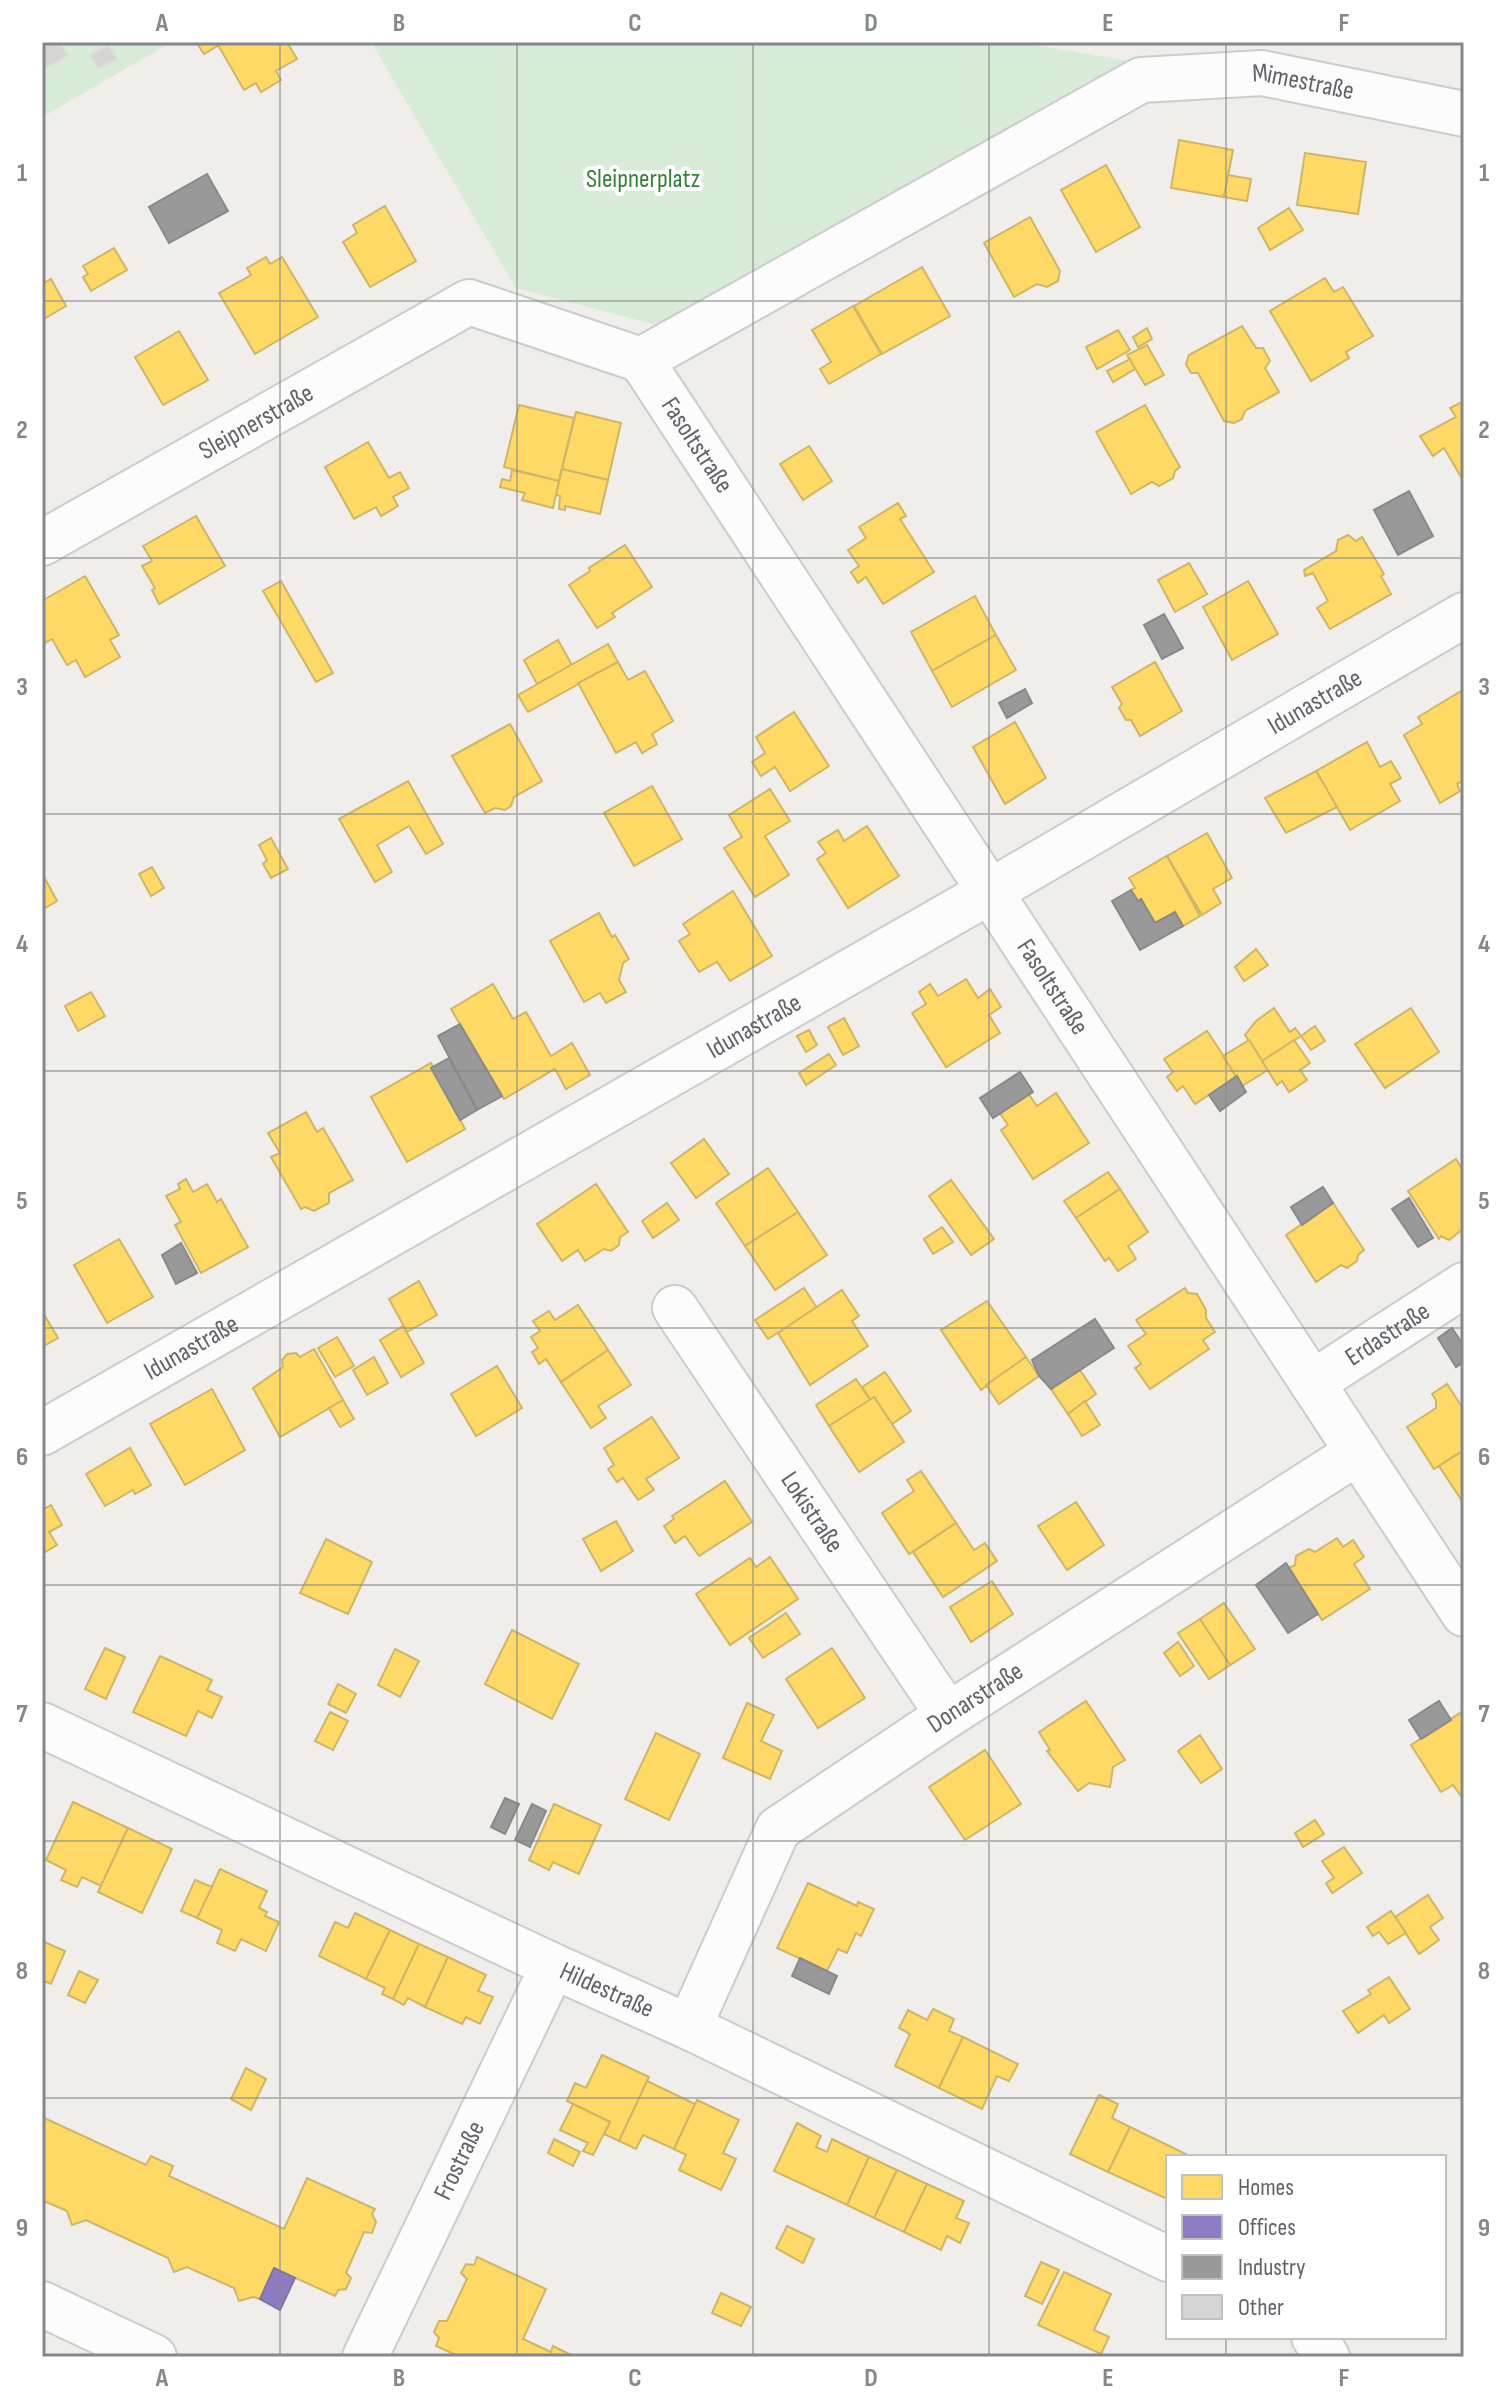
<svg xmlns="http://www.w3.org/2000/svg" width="1506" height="2399" viewBox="0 0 1506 2399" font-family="'Sofia Sans Condensed',sans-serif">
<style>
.green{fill:#d8ebd6}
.homes{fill:#ffd966;stroke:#cfb667;stroke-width:2}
.offices{fill:#8e7cc3;stroke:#8074a8;stroke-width:2}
.industry{fill:#999;stroke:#88898a;stroke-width:2}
.building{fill:#d6d5d3;stroke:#deddd9;stroke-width:2}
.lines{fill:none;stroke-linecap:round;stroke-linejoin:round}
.minor-casing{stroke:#cbcccc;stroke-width:48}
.minor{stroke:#fdfcfc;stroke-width:44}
.grid{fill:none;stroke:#84888a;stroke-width:2;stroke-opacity:0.55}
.labels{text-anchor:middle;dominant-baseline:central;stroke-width:8;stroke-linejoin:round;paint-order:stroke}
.street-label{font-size:26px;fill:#5f6368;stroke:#fff}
.park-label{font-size:26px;fill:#348238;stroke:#fff}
.neatline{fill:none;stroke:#84888a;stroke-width:3}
.grid-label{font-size:26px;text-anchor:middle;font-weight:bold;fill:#84888a}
</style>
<rect width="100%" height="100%" fill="#efeeea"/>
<g class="green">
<polygon points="42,42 172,42 42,117"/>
<polygon points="371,42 1018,42 1134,62 664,327 516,288"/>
</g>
<g class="homes">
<polygon points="196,42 224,42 204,54"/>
<polygon points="224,42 287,42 297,59 276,71 281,80 261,92 256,83 244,90 218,45"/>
<polygon points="1179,140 1233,150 1224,197 1171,188"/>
<polygon points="1305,153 1366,162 1358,214 1297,205"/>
<polygon points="1106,165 1140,227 1096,252 1061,190"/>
<polygon points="1228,175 1251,179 1247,201 1224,197"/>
<polygon points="385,206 416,261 370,287 343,242 357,233 353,225"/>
<polygon points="1289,208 1303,230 1270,250 1258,228"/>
<polygon points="1030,217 1060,271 1058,281 1047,287 1037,284 1014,297 984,243"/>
<polygon points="114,248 127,270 91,291 83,277 88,274 83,266"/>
<polygon points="266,257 270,264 282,257 318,317 255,354 219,293 251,275 247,268"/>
<polygon points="922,267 950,316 882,354 854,306"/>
<polygon points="1325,278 1334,292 1343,287 1373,336 1346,352 1349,358 1311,381 1270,311"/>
<polygon points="51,279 66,306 42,320 42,284"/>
<polygon points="853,306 881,354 829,384 820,369 831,362 812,330"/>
<polygon points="1242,326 1256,348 1263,348 1270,361 1265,368 1279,392 1245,411 1242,419 1234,423 1224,421 1198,373 1191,373 1186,364 1189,355"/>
<polygon points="1147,328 1152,339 1138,347 1133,337"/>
<polygon points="1118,330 1130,350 1097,369 1086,347"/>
<polygon points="179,331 208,380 163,405 135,357"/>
<polygon points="1147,345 1164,375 1145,385 1127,355"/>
<polygon points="1130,359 1135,369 1113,382 1107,371"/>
<polygon points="1464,401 1464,482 1444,448 1433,456 1420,436 1456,417 1450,408"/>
<polygon points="519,405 574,418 559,481 504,467"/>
<polygon points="1145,405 1180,467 1175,471 1173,478 1159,486 1152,482 1131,494 1096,432"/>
<polygon points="576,412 621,423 608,480 562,469"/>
<polygon points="368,442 389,478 400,472 409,488 393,497 398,506 381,516 376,507 354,519 325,467"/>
<polygon points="809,446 832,481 803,500 780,464"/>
<polygon points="562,469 608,480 600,514 565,506 565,510 559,509 560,496 556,495"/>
<polygon points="512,470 559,481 553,508 522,500 525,493 500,487 502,479 510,481"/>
<polygon points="898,503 906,516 900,519 934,572 883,604 866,577 858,583 851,572 859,566 848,550 866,538 859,527"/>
<polygon points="196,516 225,566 159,604 152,590 155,588 142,566 152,561 143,546"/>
<polygon points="1348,535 1356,541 1362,537 1384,574 1381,576 1391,594 1330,629 1317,608 1328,601 1313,573 1305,576 1304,570 1336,551 1338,540"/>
<polygon points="625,545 652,587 612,613 615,617 597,628 569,585 590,571 589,568"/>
<polygon points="1189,563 1207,594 1175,612 1158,580"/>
<polygon points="85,576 119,635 110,640 120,657 85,677 76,660 67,665 52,639 43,644 42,642 42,601"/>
<polygon points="281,581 333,673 316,682 263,591"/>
<polygon points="1248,581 1278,634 1232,660 1203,607"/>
<polygon points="975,596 996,635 932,671 911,632"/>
<polygon points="996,635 1016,670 952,707 932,671"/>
<polygon points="558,640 572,665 537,684 524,660"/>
<polygon points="608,644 618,662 528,712 518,695"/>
<polygon points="618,662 628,680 645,671 673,721 652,734 657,744 642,753 636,742 616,753 578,683"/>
<polygon points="1155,662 1182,711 1140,736 1131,720 1126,720 1119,708 1122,704 1112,687"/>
<polygon points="1461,691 1464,696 1464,780 1457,784 1460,791 1440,803 1404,735 1422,724 1418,717"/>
<polygon points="794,712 829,766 790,791 775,767 761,776 752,762 765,753 756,737"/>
<polygon points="1015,722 1046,778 1005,804 973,747"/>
<polygon points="510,724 542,781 514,797 511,806 505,810 495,808 485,813 452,756"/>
<polygon points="1367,742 1380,767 1391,761 1401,778 1390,784 1400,801 1350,830 1316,771"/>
<polygon points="1316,771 1337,807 1286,833 1265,798"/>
<polygon points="408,781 443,844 426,854 409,826 377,845 392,872 375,882 339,819"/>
<polygon points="652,786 682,839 634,866 604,813"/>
<polygon points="770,789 790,821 765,836 789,875 755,897 724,848 742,837 729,815"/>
<polygon points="867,826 899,876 848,908 817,859 826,853 818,842 838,830 844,841"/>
<polygon points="1207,833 1232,878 1213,889 1221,903 1202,915 1167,856"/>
<polygon points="271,838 288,869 271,878 263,864 267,860 259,845"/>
<polygon points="1167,856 1200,916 1183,926 1175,912 1155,923 1141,899 1138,901 1131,890 1135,888 1129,878"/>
<polygon points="152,867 164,888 151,896 139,874"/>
<polygon points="42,873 57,901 42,910"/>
<polygon points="733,891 772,956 730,981 717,962 699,972 679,941 690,934 683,924"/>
<polygon points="599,913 612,937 615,935 629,959 623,963 619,980 626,992 606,1003 600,993 584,1002 550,941"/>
<polygon points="1256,949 1268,965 1244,981 1235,967"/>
<polygon points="966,979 978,998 990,989 1001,1007 989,1015 1000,1033 946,1067 912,1013 926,1004 919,992 930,984 938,996"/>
<polygon points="493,984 513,1019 526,1012 551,1056 572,1043 590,1075 566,1089 555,1069 504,1099 451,1009"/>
<polygon points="91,992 105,1016 78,1031 65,1006"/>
<polygon points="1274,1008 1290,1032 1295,1028 1301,1036 1262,1061 1245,1035 1256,1021"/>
<polygon points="1411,1008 1439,1052 1385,1088 1355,1044"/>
<polygon points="844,1018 859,1046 843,1055 828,1027"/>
<polygon points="1315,1026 1325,1041 1311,1050 1301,1036"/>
<polygon points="809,1030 817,1045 806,1052 797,1036"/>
<polygon points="1207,1031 1237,1076 1195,1104 1183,1086 1177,1091 1167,1077 1173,1072 1164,1059"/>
<polygon points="1249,1040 1268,1070 1242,1086 1223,1056"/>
<polygon points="1294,1040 1310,1063 1300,1070 1307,1080 1289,1092 1282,1081 1277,1085 1262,1061"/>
<polygon points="829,1054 836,1065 806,1085 799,1073"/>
<polygon points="431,1063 465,1129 407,1162 371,1097"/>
<polygon points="1028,1093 1037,1106 1056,1093 1089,1143 1033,1179 1001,1130 1008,1125 999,1112"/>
<polygon points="306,1112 317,1132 323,1128 353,1180 329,1193 329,1203 314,1211 305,1207 301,1209 271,1157 280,1153 268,1133"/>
<polygon points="704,1139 729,1174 696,1198 671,1163"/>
<polygon points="1456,1159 1464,1172 1464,1228 1449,1240 1441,1236 1439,1239 1408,1191"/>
<polygon points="768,1168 798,1212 745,1246 716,1203"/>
<polygon points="1108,1172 1120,1189 1076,1218 1064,1201"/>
<polygon points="186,1179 193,1192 207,1184 217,1202 221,1199 248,1247 201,1273 175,1225 181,1222 166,1196 180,1189 178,1184"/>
<polygon points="951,1180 994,1239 971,1255 929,1196"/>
<polygon points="596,1184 628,1232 620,1237 619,1245 611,1251 604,1249 585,1261 578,1250 562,1261 537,1224"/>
<polygon points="1120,1189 1148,1232 1128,1246 1136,1259 1118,1271 1109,1258 1105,1261 1076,1218"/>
<polygon points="667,1203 679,1220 653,1238 642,1221"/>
<polygon points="1333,1203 1364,1250 1358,1255 1357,1261 1347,1268 1341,1265 1316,1282 1286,1235"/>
<polygon points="798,1212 827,1255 775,1290 745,1246"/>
<polygon points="942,1227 953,1242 933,1254 924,1239"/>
<polygon points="119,1239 153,1297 107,1323 74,1265"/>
<polygon points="419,1281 437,1315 407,1332 389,1299"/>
<polygon points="804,1288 817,1308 768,1339 755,1320"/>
<polygon points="1185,1288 1188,1293 1197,1294 1206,1310 1206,1318 1215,1332 1203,1340 1209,1349 1150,1389 1135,1368 1141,1364 1128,1346 1146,1334 1136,1320"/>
<polygon points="842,1290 859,1316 852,1321 868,1346 810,1385 778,1333"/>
<polygon points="987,1301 1026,1357 981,1390 941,1330"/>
<polygon points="578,1305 608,1350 561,1382 546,1359 539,1364 532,1352 538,1348 531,1337 540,1331 533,1321 549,1311 555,1320"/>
<polygon points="42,1311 58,1338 42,1347"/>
<polygon points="403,1326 424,1363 401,1377 380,1340"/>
<polygon points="337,1337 354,1366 335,1377 318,1348"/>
<polygon points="314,1349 343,1400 280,1437 253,1388 283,1367 282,1360 287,1354 296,1353 300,1357"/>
<polygon points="608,1350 631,1385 598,1406 606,1418 591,1428 561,1382"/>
<polygon points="374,1357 388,1383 367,1395 353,1370"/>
<polygon points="1026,1357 1039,1376 999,1404 986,1385"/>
<polygon points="497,1366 522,1408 476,1436 451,1394"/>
<polygon points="1080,1370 1096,1394 1068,1414 1051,1389"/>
<polygon points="885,1372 911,1411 892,1424 874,1397 870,1400 862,1387"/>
<polygon points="856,1379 870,1400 829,1426 816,1405"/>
<polygon points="1447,1384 1464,1410 1464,1450 1434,1469 1407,1427 1436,1408 1436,1400 1432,1394"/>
<polygon points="212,1389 245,1450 185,1485 150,1424"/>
<polygon points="874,1397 904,1442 859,1472 829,1426"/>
<polygon points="343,1400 354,1419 340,1427 329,1408"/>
<polygon points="1085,1401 1100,1425 1082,1436 1068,1414"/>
<polygon points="652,1417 679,1458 646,1479 654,1490 638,1500 623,1478 617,1482 608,1469 614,1465 604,1448"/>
<polygon points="130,1448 151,1485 135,1494 133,1490 105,1506 86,1474"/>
<polygon points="1464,1450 1464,1504 1439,1466"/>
<polygon points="921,1471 956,1523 909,1554 882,1513 914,1491 907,1480"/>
<polygon points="725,1481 752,1522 699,1556 685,1536 675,1543 664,1526 674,1519 672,1516"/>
<polygon points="1076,1502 1104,1545 1067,1570 1038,1526"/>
<polygon points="51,1505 62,1525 49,1532 57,1545 42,1554 42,1510"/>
<polygon points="616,1521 633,1551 601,1571 583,1539"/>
<polygon points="956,1523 974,1550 985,1543 997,1561 943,1597 913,1552"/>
<polygon points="1337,1538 1343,1547 1353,1540 1364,1557 1354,1564 1370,1589 1322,1620 1289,1568 1295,1565 1296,1556 1309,1549 1315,1552"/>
<polygon points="326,1539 372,1562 348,1614 300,1593"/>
<polygon points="770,1557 798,1599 730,1645 696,1594 750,1558 756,1567"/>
<polygon points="992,1581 1013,1614 971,1642 950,1607"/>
<polygon points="1224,1603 1255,1649 1230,1665 1200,1619"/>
<polygon points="786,1613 800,1634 763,1658 749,1638"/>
<polygon points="1200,1619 1230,1665 1209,1679 1178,1633"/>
<polygon points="512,1630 579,1664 552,1719 485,1684"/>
<polygon points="1178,1642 1194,1666 1180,1676 1164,1653"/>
<polygon points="105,1648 125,1657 106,1699 85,1689"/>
<polygon points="832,1648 865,1698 818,1728 786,1679"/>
<polygon points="395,1649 419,1661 400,1697 378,1685"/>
<polygon points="160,1656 212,1680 207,1690 222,1697 212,1718 198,1711 186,1736 133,1712"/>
<polygon points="338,1684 356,1694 346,1713 328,1704"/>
<polygon points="1086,1701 1125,1760 1113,1767 1110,1787 1089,1783 1078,1791 1047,1751 1050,1750 1039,1732"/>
<polygon points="747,1703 774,1715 761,1741 782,1751 770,1779 723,1758"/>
<polygon points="330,1712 348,1721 333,1750 315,1741"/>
<polygon points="1460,1713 1464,1719 1464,1794 1461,1796 1453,1785 1441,1792 1411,1745"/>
<polygon points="656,1733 700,1754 669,1820 625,1799"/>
<polygon points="1200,1735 1222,1769 1201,1783 1178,1751"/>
<polygon points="985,1750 1021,1804 965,1840 929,1787"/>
<polygon points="73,1802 128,1828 101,1886 82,1877 77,1887 61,1880 66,1870 46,1860"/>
<polygon points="554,1804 601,1825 579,1874 553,1862 549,1870 529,1860"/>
<polygon points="1315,1820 1324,1834 1303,1847 1295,1833"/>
<polygon points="128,1828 172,1849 142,1913 98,1892"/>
<polygon points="1344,1847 1362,1873 1332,1893 1326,1883 1334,1878 1322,1861"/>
<polygon points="220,1869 267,1891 259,1908 267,1912 265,1916 279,1922 266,1951 241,1939 235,1951 217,1943 222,1930 197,1918"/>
<polygon points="195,1880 212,1887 197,1918 181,1911"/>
<polygon points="808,1883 857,1906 858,1902 874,1909 861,1936 856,1933 847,1953 838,1949 827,1971 777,1948"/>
<polygon points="1428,1895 1443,1918 1430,1927 1439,1940 1419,1954 1395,1917"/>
<polygon points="1391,1911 1406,1933 1388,1944 1379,1932 1373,1936 1367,1927"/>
<polygon points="355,1913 390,1930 366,1979 319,1956 335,1922 348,1928"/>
<polygon points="390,1930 419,1944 393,1999 382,1994 385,1988 366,1979"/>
<polygon points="42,1941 65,1951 51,1984 42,1980"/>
<polygon points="419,1944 448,1957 425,2007 408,1998 404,2005 393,1999"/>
<polygon points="448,1957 486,1975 478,1991 493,1997 480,2024 466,2017 462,2024 425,2007"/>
<polygon points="79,1971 98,1980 85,2003 68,1995"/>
<polygon points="1389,1977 1410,2009 1389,2023 1384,2015 1358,2033 1343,2011 1371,1994 1368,1990"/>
<polygon points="933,2009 954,2019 949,2031 963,2037 939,2088 895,2066 910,2034 899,2028 908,2010 927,2020"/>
<polygon points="963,2037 1018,2064 1009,2081 997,2076 982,2109 939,2088"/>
<polygon points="602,2055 649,2077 619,2141 604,2134 610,2122 567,2101 575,2083 586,2088"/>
<polygon points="246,2068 266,2079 251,2110 231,2099"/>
<polygon points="647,2081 695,2104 674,2149 643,2135 636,2149 619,2141"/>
<polygon points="1099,2095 1118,2104 1112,2118 1130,2127 1108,2172 1070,2154"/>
<polygon points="697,2100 739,2120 723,2153 736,2159 721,2190 679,2170 686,2155 674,2149"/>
<polygon points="573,2104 610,2122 593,2155 583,2151 588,2143 560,2130"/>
<polygon points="42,2117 146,2165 151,2156 173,2166 169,2176 284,2229 307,2178 375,2209 372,2214 376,2222 372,2233 364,2232 346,2273 351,2278 346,2289 338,2290 335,2296 274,2268 260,2299 253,2297 239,2301 234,2288 187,2267 174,2272 168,2258 86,2220 72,2225 67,2211 42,2200"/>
<polygon points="797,2123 821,2136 816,2147 827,2152 832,2139 869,2157 847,2205 774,2171"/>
<polygon points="1130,2127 1186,2154 1185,2157 1168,2157 1168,2192 1165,2198 1108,2172"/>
<polygon points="554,2139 580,2152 573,2166 548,2153"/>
<polygon points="869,2157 897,2170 874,2218 847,2205"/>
<polygon points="897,2170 927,2184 904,2232 874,2218"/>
<polygon points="927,2184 964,2201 956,2218 969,2223 960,2243 947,2236 941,2250 904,2232"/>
<polygon points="787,2226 814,2239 803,2263 776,2248"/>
<polygon points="477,2257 546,2289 523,2339 551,2352 553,2346 575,2357 460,2357 436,2346 439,2338 434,2332 439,2321 447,2321 467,2279 461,2273 466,2264 474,2265"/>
<polygon points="1041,2262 1059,2270 1042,2304 1025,2296"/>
<polygon points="1064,2272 1111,2294 1094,2330 1109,2337 1101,2354 1038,2325"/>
<polygon points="721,2293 751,2307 741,2326 712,2313"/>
</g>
<polygon class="offices" points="274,2268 295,2278 280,2310 260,2299"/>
<g class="industry">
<polygon points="207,174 228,211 169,243 149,207"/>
<polygon points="1409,491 1433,536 1398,555 1374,510"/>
<polygon points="1164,614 1183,648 1162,659 1144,625"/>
<polygon points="1025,689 1032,703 1007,718 999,703"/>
<polygon points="1131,890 1138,901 1141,899 1155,923 1175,912 1183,926 1140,950 1112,901"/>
<polygon points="460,1024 502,1096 477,1110 438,1036"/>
<polygon points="449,1058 477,1110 460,1120 431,1068"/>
<polygon points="1020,1072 1033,1092 993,1118 980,1098"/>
<polygon points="1237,1076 1246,1092 1220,1111 1209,1095"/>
<polygon points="1323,1187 1333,1203 1302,1225 1291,1207"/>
<polygon points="1409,1198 1433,1238 1418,1247 1392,1209"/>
<polygon points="181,1243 197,1273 176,1284 162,1255"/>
<polygon points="1095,1319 1114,1348 1051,1389 1039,1376 1032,1360"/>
<polygon points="1452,1328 1464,1346 1464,1362 1456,1367 1438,1338"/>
<polygon points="1286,1563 1318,1614 1288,1633 1256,1585"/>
<polygon points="1439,1701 1451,1720 1421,1739 1409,1720"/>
<polygon points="505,1798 519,1804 505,1834 491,1827"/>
<polygon points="532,1804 546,1811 530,1847 515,1840"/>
<polygon points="800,1958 837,1976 829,1994 792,1976"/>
</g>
<g class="building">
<polygon points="42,42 59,42 68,55 42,70"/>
<polygon points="108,45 117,59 98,69 90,55"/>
</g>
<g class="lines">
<g class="minor-casing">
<g id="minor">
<path id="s1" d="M 641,360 L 1464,1614"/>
<path id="s2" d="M 42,543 L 469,302 L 641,360 L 1141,80 L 1262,73 L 1464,114"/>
<path id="s3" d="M 675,1308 L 948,1715"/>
<path id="s4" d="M 1312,1383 L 1464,1285"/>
<path id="s5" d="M 42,1433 L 991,891 L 1464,615"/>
<path id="s6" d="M 42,1725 L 553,1966 L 689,2027 L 1168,2259"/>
<path id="s7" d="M 689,2027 L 778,1829 L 948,1715 L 1358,1452"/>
<polyline points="42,2304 154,2357"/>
<polyline points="1314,2337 1327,2357"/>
<path id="s8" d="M 365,2357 L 553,1966"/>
</g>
</g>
<use href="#minor" class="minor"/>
</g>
<path class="grid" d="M 280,42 L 280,2357M 517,42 L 517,2357M 753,42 L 753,2357M 989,42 L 989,2357M 1226,42 L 1226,2157M 42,301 L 1464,301M 42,558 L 1464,558M 42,814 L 1464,814M 42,1071 L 1464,1071M 42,1328 L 1464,1328M 42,1585 L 1464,1585M 42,1841 L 1464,1841M 42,2098 L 1464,2098M 1226,2337 L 1226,2357"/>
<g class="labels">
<g class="street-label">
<text stroke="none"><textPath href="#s2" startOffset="1408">Mimestraße</textPath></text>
<text stroke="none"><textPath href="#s2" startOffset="246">Sleipnerstraße</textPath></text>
<text stroke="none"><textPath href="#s1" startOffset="102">Fasoltstraße</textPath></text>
<text stroke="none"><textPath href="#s5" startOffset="1468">Idunastraße</textPath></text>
<text stroke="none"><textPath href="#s1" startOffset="750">Fasoltstraße</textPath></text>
<text stroke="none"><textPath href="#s5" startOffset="820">Idunastraße</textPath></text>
<text stroke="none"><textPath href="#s4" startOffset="90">Erdastraße</textPath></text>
<text stroke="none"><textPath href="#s5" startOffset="172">Idunastraße</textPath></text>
<text stroke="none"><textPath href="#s3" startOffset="246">Lokistraße</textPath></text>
<text stroke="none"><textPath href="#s7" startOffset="454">Donarstraße</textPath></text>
<text stroke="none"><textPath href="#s6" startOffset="624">Hildestraße</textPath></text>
<text stroke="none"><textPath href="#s8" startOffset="218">Frostraße</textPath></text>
</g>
<g class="park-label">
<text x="643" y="179">Sleipnerplatz</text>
</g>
</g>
<rect width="1506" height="2399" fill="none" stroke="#ffffff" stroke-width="88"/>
<rect x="1166" y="2155" width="280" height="184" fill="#ffffff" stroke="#bfc1c3" stroke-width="2"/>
<rect x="1182" y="2175" width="40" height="24" fill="#ffd966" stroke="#bfc1c3" stroke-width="2"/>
<text x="1238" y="2195" font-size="24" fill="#5f6368">Homes</text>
<rect x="1182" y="2215" width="40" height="24" fill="#8e7cc3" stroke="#bfc1c3" stroke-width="2"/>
<text x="1238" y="2235" font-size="24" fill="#5f6368">Offices</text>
<rect x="1182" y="2255" width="40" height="24" fill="#999999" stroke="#bfc1c3" stroke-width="2"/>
<text x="1238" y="2275" font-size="24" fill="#5f6368">Industry</text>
<rect x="1182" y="2295" width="40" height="24" fill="#d6d5d3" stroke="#bfc1c3" stroke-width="2"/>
<text x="1238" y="2315" font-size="24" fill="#5f6368">Other</text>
<rect x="44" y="44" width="1418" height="2311" class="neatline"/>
<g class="grid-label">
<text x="162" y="31">A</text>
<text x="399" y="31">B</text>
<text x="635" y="31">C</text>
<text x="871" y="31">D</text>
<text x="1108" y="31">E</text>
<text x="1344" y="31">F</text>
<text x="22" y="181">1</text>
<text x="1484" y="181">1</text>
<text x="22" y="438">2</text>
<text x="1484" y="438">2</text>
<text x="22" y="695">3</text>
<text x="1484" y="695">3</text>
<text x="22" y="952">4</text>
<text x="1484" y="952">4</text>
<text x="22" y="1209">5</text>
<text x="1484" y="1209">5</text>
<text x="22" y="1465">6</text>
<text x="1484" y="1465">6</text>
<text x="22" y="1722">7</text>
<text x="1484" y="1722">7</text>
<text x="22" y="1979">8</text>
<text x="1484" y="1979">8</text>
<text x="22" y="2236">9</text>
<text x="1484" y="2236">9</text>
<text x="162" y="2386">A</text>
<text x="399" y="2386">B</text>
<text x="635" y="2386">C</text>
<text x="871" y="2386">D</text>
<text x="1108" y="2386">E</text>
<text x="1344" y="2386">F</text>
</g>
</svg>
